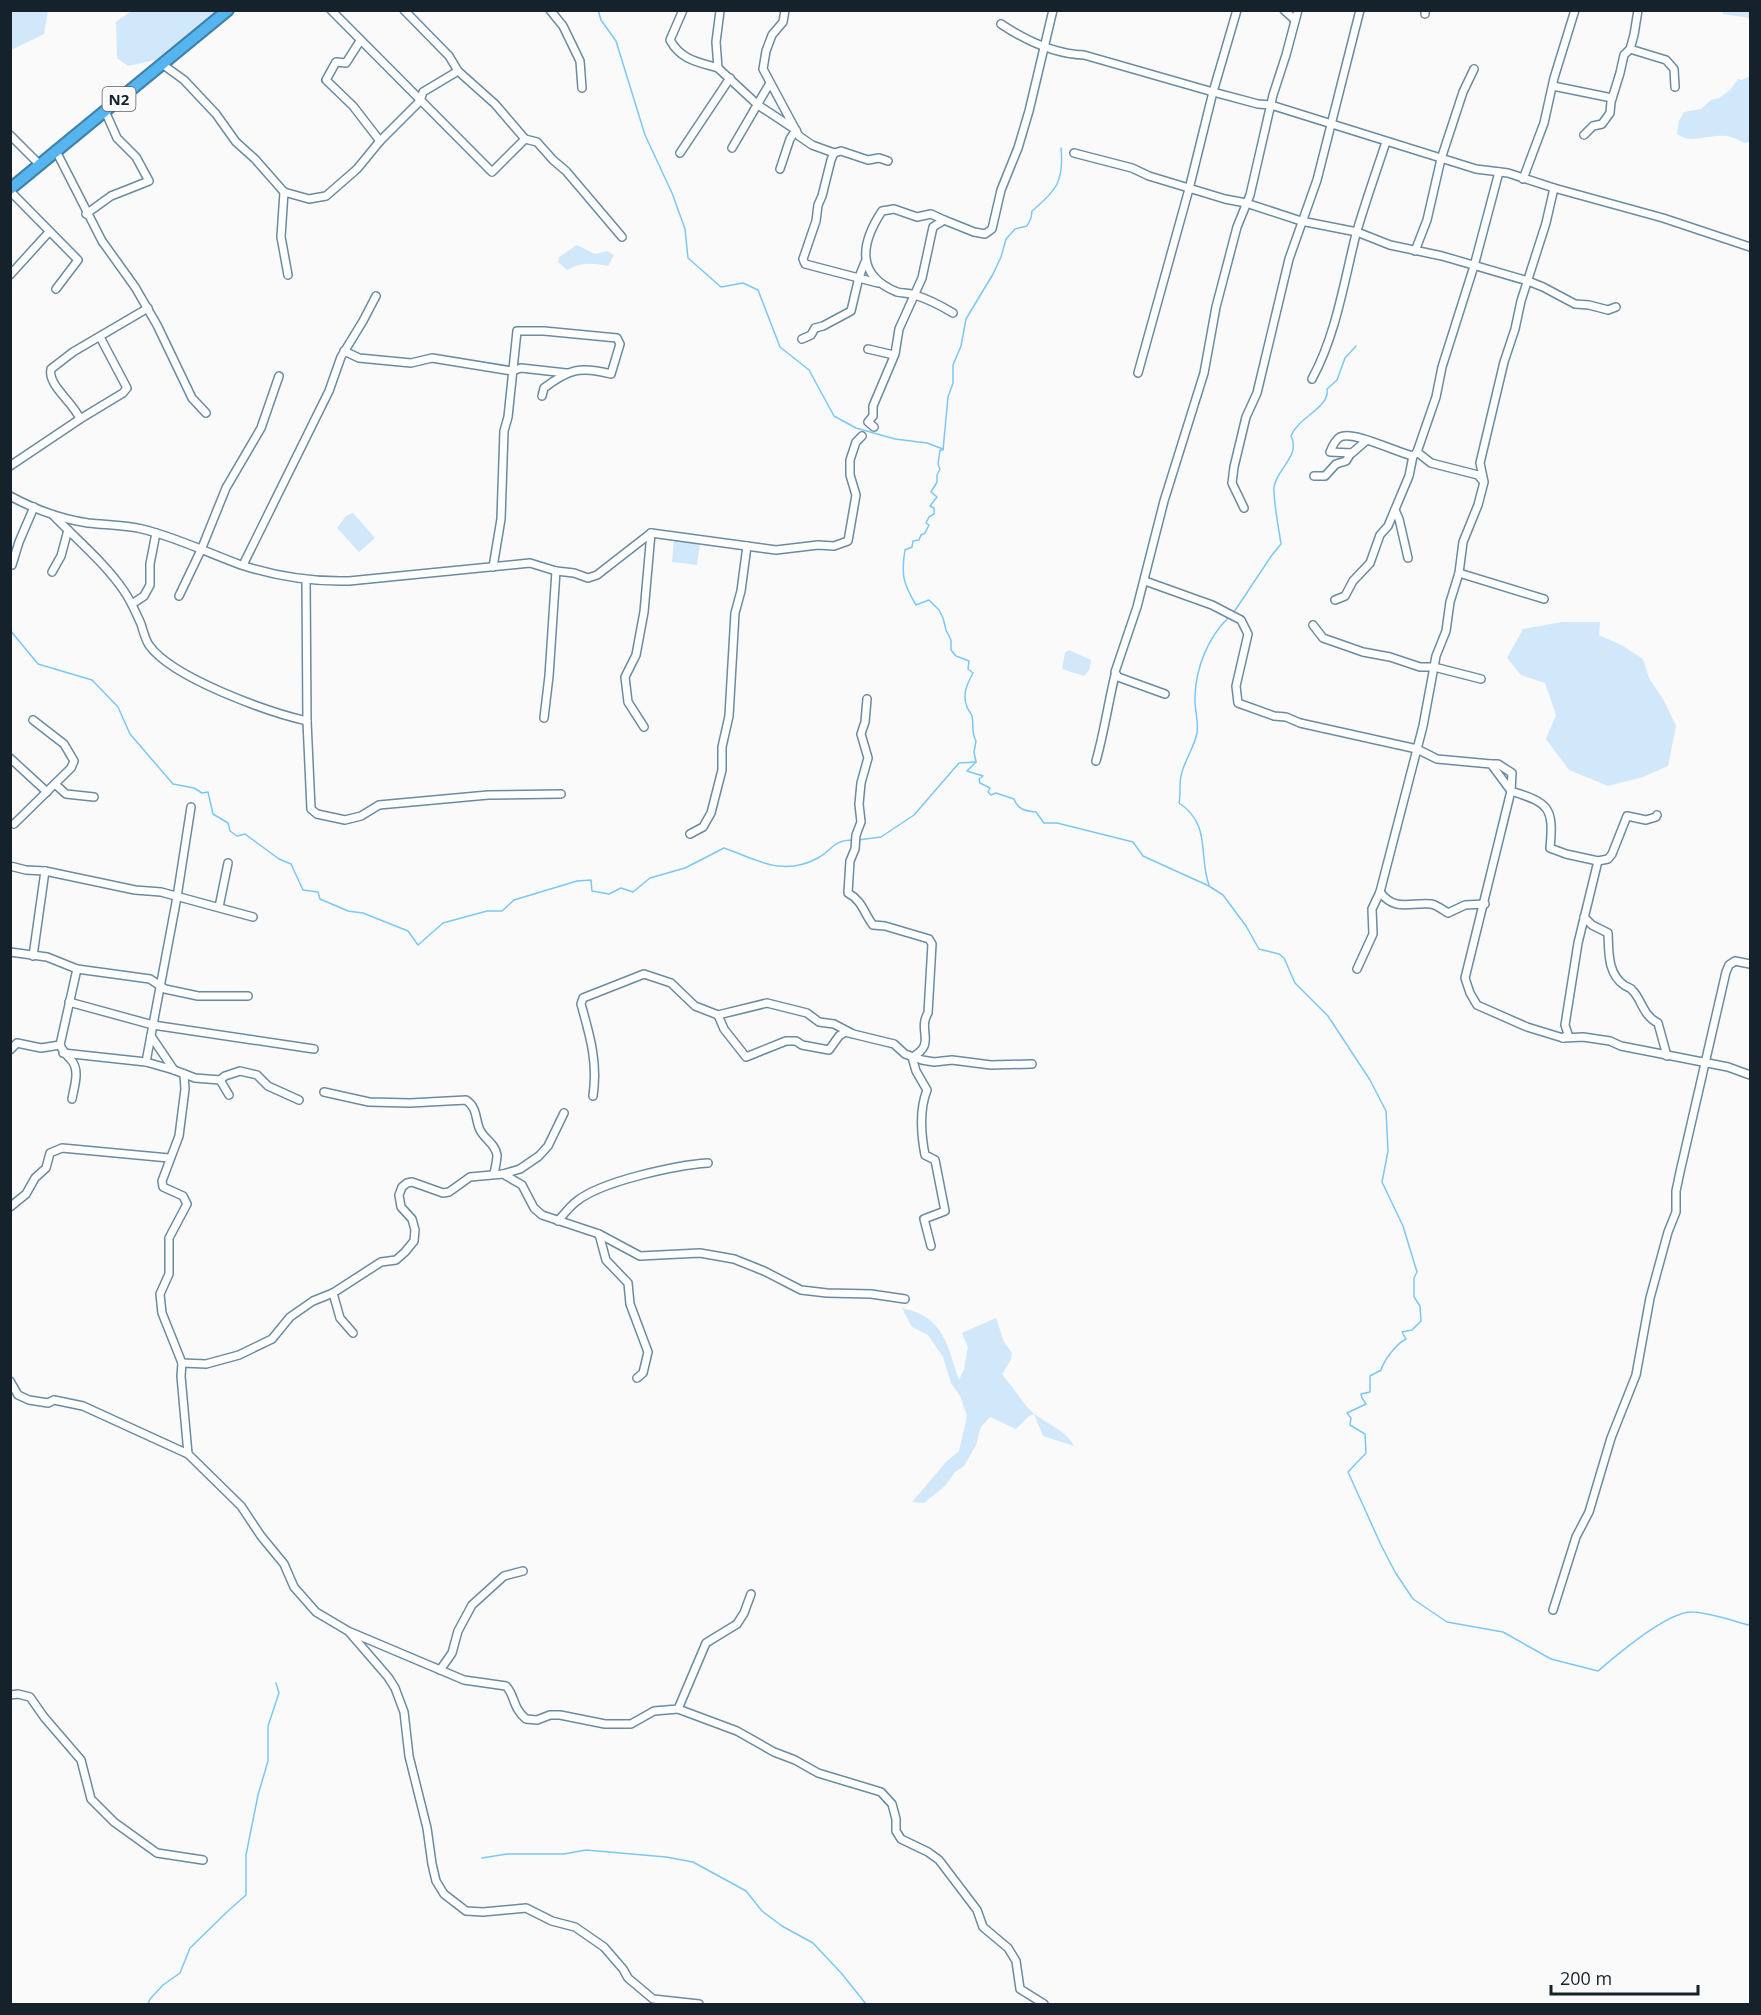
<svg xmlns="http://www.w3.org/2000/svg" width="1761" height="2015" viewBox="0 0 1761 2015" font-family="'Open Sans',sans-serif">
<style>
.green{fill:#d0e8f9}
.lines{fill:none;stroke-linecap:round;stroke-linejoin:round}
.stream{stroke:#7bc7f8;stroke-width:1.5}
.minor-casing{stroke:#6a8ba1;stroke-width:10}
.highway-casing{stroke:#3f82aa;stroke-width:14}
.minor{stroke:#fff;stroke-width:7}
.highway{stroke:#56b5ef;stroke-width:10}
.labels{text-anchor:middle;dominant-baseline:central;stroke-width:4.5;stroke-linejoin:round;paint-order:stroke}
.shield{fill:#fafafa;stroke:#5a6369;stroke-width:1.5}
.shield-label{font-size:15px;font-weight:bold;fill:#15222b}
</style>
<rect width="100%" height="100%" fill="#fafafa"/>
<g class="green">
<polygon points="11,10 48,11 44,34 11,50"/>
<polygon points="131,11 218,11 160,59 128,66 117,58 116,22"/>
<polygon points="1723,11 1750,11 1750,18 1723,14"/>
<path d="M 1750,76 L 1750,142 L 1744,143 C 1724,130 1711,138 1691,139 C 1686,139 1681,136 1677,134 L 1679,121 L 1684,112 L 1701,109 L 1711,100 L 1719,98 L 1730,90 L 1738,79 L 1742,80 Z"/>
<path d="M 577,245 L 595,254 L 607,251 L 614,255 L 608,266 C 592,263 582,262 567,270 L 558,262 L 559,257 Z"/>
<polygon points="353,513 375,538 359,552 337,528 346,516"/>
<polygon points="674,539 700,544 697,565 672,562"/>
<polygon points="1562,622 1600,622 1599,635 1623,646 1643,659 1649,678 1663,699 1676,726 1668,766 1643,777 1608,786 1569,770 1546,739 1556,715 1545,683 1521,675 1507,658 1523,629"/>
<polygon points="1069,650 1091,660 1089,670 1084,676 1062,669 1065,653"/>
<path d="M 902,1308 C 945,1317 947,1346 959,1380 L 964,1369 L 968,1347 L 962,1333 L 996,1318 L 1004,1342 L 1012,1353 L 1011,1360 L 1002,1374 C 1011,1385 1019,1397 1028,1408 C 1041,1422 1066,1429 1074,1446 L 1043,1436 L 1034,1414 L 1029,1416 L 1016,1429 L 990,1417 L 981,1427 L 976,1445 L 964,1466 L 955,1472 L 945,1486 L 924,1503 L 912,1502 L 946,1462 L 959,1451 L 967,1416 L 960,1396 L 951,1383 L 943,1357 L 928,1335 L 912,1327 Z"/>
</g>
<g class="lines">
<g class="stream">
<polyline points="598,10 601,20 616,41 645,135 672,193 685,229 688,258 721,287 743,283 758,290 780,347 809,370 834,416 856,428 895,439 927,443 943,449"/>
<polyline points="1748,10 1750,11"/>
<path d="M 1061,148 C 1064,181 1057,190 1032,211 L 1031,218 L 1027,226 L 1015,229 L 1006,239 L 1001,257 L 993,274 L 966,319 L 961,346 L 953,365 L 953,383 L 948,397 L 943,450 L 940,450 L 938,464 L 940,469 L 937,475 L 937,482 L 931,492 L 937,497 L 930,506 L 934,508 L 934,514 L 929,517 L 926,523 L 929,525 L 925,533 L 921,535 L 919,540 L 913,541 L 912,547 L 905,550 C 901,575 903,583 916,605 L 929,600 L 939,610 L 943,618 L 946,630 L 951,640 L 951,650 L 956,656 L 969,661 L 968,669 L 973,673 C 967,684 962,694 967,707 C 968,710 971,713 972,716 C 974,725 971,732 976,741 L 974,752 L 976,762 L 967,771 L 983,776 L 979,779 L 980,783 L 990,788 L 988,792 L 991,795 L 996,793 L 1014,799 C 1018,810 1026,811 1036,812 L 1044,823 L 1057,823 L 1133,842 L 1143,856 L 1209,886 L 1223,895 L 1246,926 L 1259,949 L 1279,954 L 1284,958 L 1295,983 L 1328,1016 L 1370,1080 L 1386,1111 L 1388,1151 L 1382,1182 L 1403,1226 L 1417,1272 L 1414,1278 L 1414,1297 L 1420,1306 L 1421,1321 L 1412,1330 L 1402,1332 L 1406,1339 C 1397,1343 1384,1360 1381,1370 L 1370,1376 L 1370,1392 L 1361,1394 L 1362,1398 L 1366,1404 L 1347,1413 L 1351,1418 L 1350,1425 L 1365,1434 L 1366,1453 L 1348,1472 L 1381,1545 L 1395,1572 L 1413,1599 L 1447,1622 L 1503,1632 L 1551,1659 L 1598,1671 C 1617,1655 1669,1610 1693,1612 C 1711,1613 1730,1620 1748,1625 L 1750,1623"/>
<path d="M 1234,612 L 1272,555 L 1281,544 C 1279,530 1273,499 1274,487 C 1277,468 1301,456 1291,436 C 1298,417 1330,408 1327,389 L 1337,380 L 1345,358 L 1356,346"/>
<path d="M 10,630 L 38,664 L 92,680 L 118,707 L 130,734 L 173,784 L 194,788 L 202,793 L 208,792 L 213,814 L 228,823 L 230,831 L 237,836 L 245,834 L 279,859 L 291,864 L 303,890 L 318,892 L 320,899 L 348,911 L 363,913 L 408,931 L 418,945 L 443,923 L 487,911 L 502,911 L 514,900 L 577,881 L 591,880 L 592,891 L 609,894 L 621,888 L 633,892 L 650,878 L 685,868 L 724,848 C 758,860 782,877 818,858 C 834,849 832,840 854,840"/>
<polyline points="858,840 881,837 914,815 959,763 976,762"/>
<path d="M 1209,885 C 1198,855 1212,825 1179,803 C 1181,794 1179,785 1181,776 C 1184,761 1194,748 1197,733 C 1199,720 1194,709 1195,696 C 1196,667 1208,638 1228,618"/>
<polyline points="482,1858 507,1854 564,1854 586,1850 666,1857 693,1862 746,1891 762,1911 782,1926 813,1943 842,1974 866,2004"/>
<polyline points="148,2004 150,1999 163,1985 180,1973 190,1948 228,1911 246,1895 246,1855 258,1795 268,1761 268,1726 279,1693 276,1683"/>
</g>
<g class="minor-casing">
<g id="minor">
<polyline points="331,10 492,172 525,139 495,104 458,71 449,56 404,10"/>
<polyline points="550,10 563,26 580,61 582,88"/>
<path d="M 683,10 L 670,40 C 681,60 698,62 718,68"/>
<polyline points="785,10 783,22 772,35 766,51 763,69 799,136 812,145 834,153 841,151 868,160 879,158 888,161"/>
<polyline points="1284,10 1295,20"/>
<polyline points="720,11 716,42 718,68 758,105 796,130 790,139 780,169"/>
<polyline points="1425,14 1425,10"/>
<path d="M 1001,24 C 1025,40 1055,54 1084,55 L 1213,92 L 1258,104 L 1271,105 L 1476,169 L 1508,173 L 1554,188 L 1663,218 L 1750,247"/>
<polyline points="360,41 346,63 336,62 326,80 353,106 380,141"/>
<polyline points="1630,49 1666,60 1674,69 1675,87"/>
<polyline points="162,64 184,80 216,114 236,142 255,159 284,192 309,199 326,196 357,169 380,141 420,101 423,92 458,71"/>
<polyline points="1553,86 1612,98"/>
<polyline points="10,135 39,164"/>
<polyline points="1584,135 1593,126 1602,124 1610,113 1611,102 1620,73 1624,55 1630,49 1634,35 1638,10"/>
<polyline points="525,139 537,142 553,160 566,171 622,237"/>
<polyline points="732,148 770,83"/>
<polyline points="56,151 102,241 135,287 157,325 192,398 206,413"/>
<polyline points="680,153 730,78"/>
<polyline points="834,153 831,160 822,196 818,205 816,221 803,259 805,264 878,283"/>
<polyline points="1074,153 1132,168 1149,176 1225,199 1246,203 1301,221 1357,232 1390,245 1442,256 1528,281 1543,287 1575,304 1589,305 1608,310 1616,307"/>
<polyline points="1523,179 1544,123 1554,78 1575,10"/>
<polyline points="10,191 78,260 56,289"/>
<polyline points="284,192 281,237 288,275"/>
<polyline points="86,214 111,196 149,181 136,157 117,138 105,111"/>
<path d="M 944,220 L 931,214 L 917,217 L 894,209 L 882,211 C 861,243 855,275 897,292 C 901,293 906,293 911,294 C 926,298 940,305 953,313"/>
<polyline points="1415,251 1427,220 1441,159 1463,92 1474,69"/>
<polyline points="10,275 49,232"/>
<polyline points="802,339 811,335 815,328 823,326 851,311 859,277 865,262"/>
<polyline points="868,349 894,355"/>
<polyline points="344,351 359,358 411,363 432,358 512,371 521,368 566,373"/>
<polyline points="1138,373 1189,189 1213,92 1237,10"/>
<path d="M 1312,379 C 1336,335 1344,282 1356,234 C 1365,203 1376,172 1386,142"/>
<polyline points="80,419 123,393 127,388 100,337"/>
<polyline points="874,427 868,422 873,416 873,406 895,354 899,329 922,278 933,227 944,220 974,232 985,234 992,229 1001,190 1018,148 1029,111 1053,10"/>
<path d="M 1367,440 L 1352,453 L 1330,452 C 1332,447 1335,440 1340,437 C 1353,430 1398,453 1413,456"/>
<polyline points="1417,452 1431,463 1478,475 1482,480"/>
<path d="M 10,466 L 80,419 C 74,403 47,385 51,369 L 73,352 L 148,308"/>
<polyline points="1314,476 1325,476 1336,464 1346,461 1351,453"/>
<path d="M 10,496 C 34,509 61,519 88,523 C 106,525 125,525 142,529 C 176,537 208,553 241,565 C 275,576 313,582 349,581 L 530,563 L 556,571 L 574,573 L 588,578 L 597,575 L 651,533 L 776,550 L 818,545 L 834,546 L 848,541 L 856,495 L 850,475 L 850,460 L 856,442 L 862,436"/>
<polyline points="1244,508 1232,483 1234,467 1246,417 1257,393 1289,259 1317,180 1360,10"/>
<polyline points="1395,510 1399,519 1408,558"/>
<path d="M 53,515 C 77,540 104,562 124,591 C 131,601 136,613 141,624 C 143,630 145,639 149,645 C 172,678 268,712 307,721"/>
<polyline points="12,565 19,542 34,507"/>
<polyline points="243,565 329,391 341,357 363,321 376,296"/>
<path d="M 493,567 L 501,519 L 504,431 L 508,417 L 517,331 L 544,331 L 617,338 L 620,344 L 611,374 C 580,366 569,369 544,388 L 542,396"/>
<polyline points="52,572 61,556 68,530"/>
<polyline points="1459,573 1544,599"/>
<polyline points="306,580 307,721 311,809 317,814 345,820 361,816 379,805 488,795 561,794"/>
<polyline points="1145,581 1212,605 1241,620 1248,634 1236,686 1238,703 1274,716 1286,717 1300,723 1417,749 1437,759 1491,764 1511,791 1465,978 1470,993 1477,1005 1527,1027 1563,1038 1583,1037 1610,1041 1621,1046 1728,1067 1750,1075"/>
<polyline points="179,596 201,550 226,488 261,428 279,376"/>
<polyline points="1335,600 1345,596 1353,581 1370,563 1380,535 1388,526 1409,476 1413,456 1417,452 1436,397 1442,367 1474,266 1499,172"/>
<polyline points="132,604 144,596 150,585 150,564 156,533"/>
<polyline points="1313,625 1323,638 1363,652 1390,657 1420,667 1434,667 1481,679"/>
<polyline points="1165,694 1118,677 1115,672 1137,607 1164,501 1204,373 1216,307 1237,227 1250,195 1273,95 1286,55 1298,10"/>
<path d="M 867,699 L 865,722 L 861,734 L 868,758 L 861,783 L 859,804 L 861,822 L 856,835 L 855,849 L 850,861 L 848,893 C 863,901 864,914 873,925 L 885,926 L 929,939 L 932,944 L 928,1013 C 917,1031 937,1044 912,1057 L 916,1071 L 927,1090 C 919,1110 921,1134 925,1155 L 935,1160 L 945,1211 L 924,1219 L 931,1246"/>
<polyline points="544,718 549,676 556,571"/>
<polyline points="644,727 628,702 625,677 636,655 644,612 651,533"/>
<polyline points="10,758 47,792"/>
<path d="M 1096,761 C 1104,733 1108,704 1115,675"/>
<path d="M 1491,764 L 1498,764 L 1512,773 L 1511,791 C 1549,803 1554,807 1550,848 L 1566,854 L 1598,861"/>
<polyline points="55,784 66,794 94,797"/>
<polyline points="14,824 71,768 74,761 64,744 33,720"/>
<polyline points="690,834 703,827 711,813 722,770 722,747 729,716 735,613 741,591 747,546"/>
<polyline points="10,866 26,870 45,871 135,890 161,892 253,917"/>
<path d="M 1380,892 C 1395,912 1410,902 1431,904 C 1437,905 1443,910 1448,913 L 1465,905 L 1485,904"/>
<polyline points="219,907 228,863"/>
<path d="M 1584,917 L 1592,925 L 1608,933 C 1609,951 1607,973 1624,985 C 1626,987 1630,987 1632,990 C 1642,999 1642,1015 1658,1023 L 1667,1056"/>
<polyline points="10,952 47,957 77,969 150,979 165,989 198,996 248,996"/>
<polyline points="33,956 45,871"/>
<polyline points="1357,969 1373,934 1372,909 1380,892 1423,726 1436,656 1446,631 1450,602 1459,573 1463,542 1478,505 1484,482 1480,463 1504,362 1515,329 1521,301 1546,223 1554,188"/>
<polyline points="69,1002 153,1025 314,1049"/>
<polyline points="718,1015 767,1003 807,1013 819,1022 834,1024 853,1034 894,1044 905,1054 922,1060 934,1062 952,1060 991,1065 1032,1064"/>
<polyline points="151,1036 174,1070"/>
<polyline points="1563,1038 1568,1034 1565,1025 1578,943 1598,861 1608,859 1612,854 1627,816 1646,820 1656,817 1657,815"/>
<polyline points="10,1050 17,1043 41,1048 60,1045"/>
<polyline points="63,1053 146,1062 174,1070 195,1078 220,1080 229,1095"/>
<polyline points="146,1062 177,897 191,807"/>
<path d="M 184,1074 L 185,1089 L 179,1136 L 162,1181 L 163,1187 L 183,1196 L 187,1204 L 169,1238 L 169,1274 L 160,1294 L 162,1313 L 182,1363 L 181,1376 L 188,1454 L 241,1506 L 261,1536 L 284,1564 L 294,1587 L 316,1612 L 348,1631 L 464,1680 L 506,1686 C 515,1695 512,1707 526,1719 L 537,1720 L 550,1715 L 560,1715 L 605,1724 L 631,1724 L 654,1711 L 678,1709 L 706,1643 L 737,1624 L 744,1613 L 751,1594"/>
<polyline points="220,1080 225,1076 240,1071 257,1075 268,1086 299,1100"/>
<path d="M 324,1092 L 369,1102 L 410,1103 L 466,1100 C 478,1108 475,1120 480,1130 C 485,1140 495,1143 497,1155 C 497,1161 495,1168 494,1174"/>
<path d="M 593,1096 C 598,1062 590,1036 581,1004 L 583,998 L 644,974 L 671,983 L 695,1006 L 718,1015 L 724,1029 L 746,1057 L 786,1041 L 796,1041 L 802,1045 L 829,1050 L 839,1036 L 845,1032 L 853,1034"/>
<path d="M 72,1099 C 74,1087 80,1071 72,1061 C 67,1055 63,1052 60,1045 L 77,969"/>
<polyline points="503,1174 522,1185 534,1208 542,1215 599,1234 640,1256 700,1253 734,1259 764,1271 801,1290 827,1293 871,1294 905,1299"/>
<polyline points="10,1207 26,1194 35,1178 46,1168 50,1153 62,1148 169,1158"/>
<path d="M 558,1221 C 564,1214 570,1206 577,1201 C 602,1181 677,1165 708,1163"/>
<polyline points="599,1234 606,1260 628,1283 630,1304 648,1352 643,1373 637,1378"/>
<polyline points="333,1293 340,1318 353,1333"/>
<polyline points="182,1363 206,1364 239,1355 272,1339 290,1317 313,1301 333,1293 381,1262 396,1260 405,1252 414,1241 415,1230 412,1219 401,1207 399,1195 402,1187 407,1183 412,1182 443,1193 449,1192 470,1177 503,1174 520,1169 539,1156 548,1146 564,1113"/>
<polyline points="10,1381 18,1395 29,1400 48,1403 54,1400 83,1406 188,1454"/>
<polyline points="1553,1610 1576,1537 1589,1512 1611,1438 1636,1375 1650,1298 1668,1232 1676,1212 1676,1191 1680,1172 1726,972 1729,965 1735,961 1750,964"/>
<polyline points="350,1633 388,1677 395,1688 404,1712 409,1756 427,1828 432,1864 436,1881 444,1894 466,1911 483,1912 526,1908 552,1921 575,1927 604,1947 623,1969 628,1978 653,1999 699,2004"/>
<polyline points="440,1670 452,1653 458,1631 472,1605 504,1576 523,1571"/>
<polyline points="10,1695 18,1694 30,1697 44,1717 81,1760 91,1799 114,1822 157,1853 203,1860"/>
<polyline points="678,1709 737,1731 774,1752 795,1760 818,1773 881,1792 892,1804 896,1819 896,1831 901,1839 928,1852 939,1860 977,1910 983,1927 1008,1948 1016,1961 1020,1989 1044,2004"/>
</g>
</g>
<g class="highway-casing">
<polyline id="highway" points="10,189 228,10"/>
</g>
<use href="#minor" class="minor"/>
<use href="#highway" class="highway"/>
</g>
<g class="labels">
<rect class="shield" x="102.5" y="87" width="33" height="24" rx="4.5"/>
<g class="shield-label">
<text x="119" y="99">N2</text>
</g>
</g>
<rect width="1761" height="2015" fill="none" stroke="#15222b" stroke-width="24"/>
<path d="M1551 1985v9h147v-9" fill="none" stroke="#15222b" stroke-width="3"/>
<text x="1560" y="1985" font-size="18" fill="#15222b" stroke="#fafafa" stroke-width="4.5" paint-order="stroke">200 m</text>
</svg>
